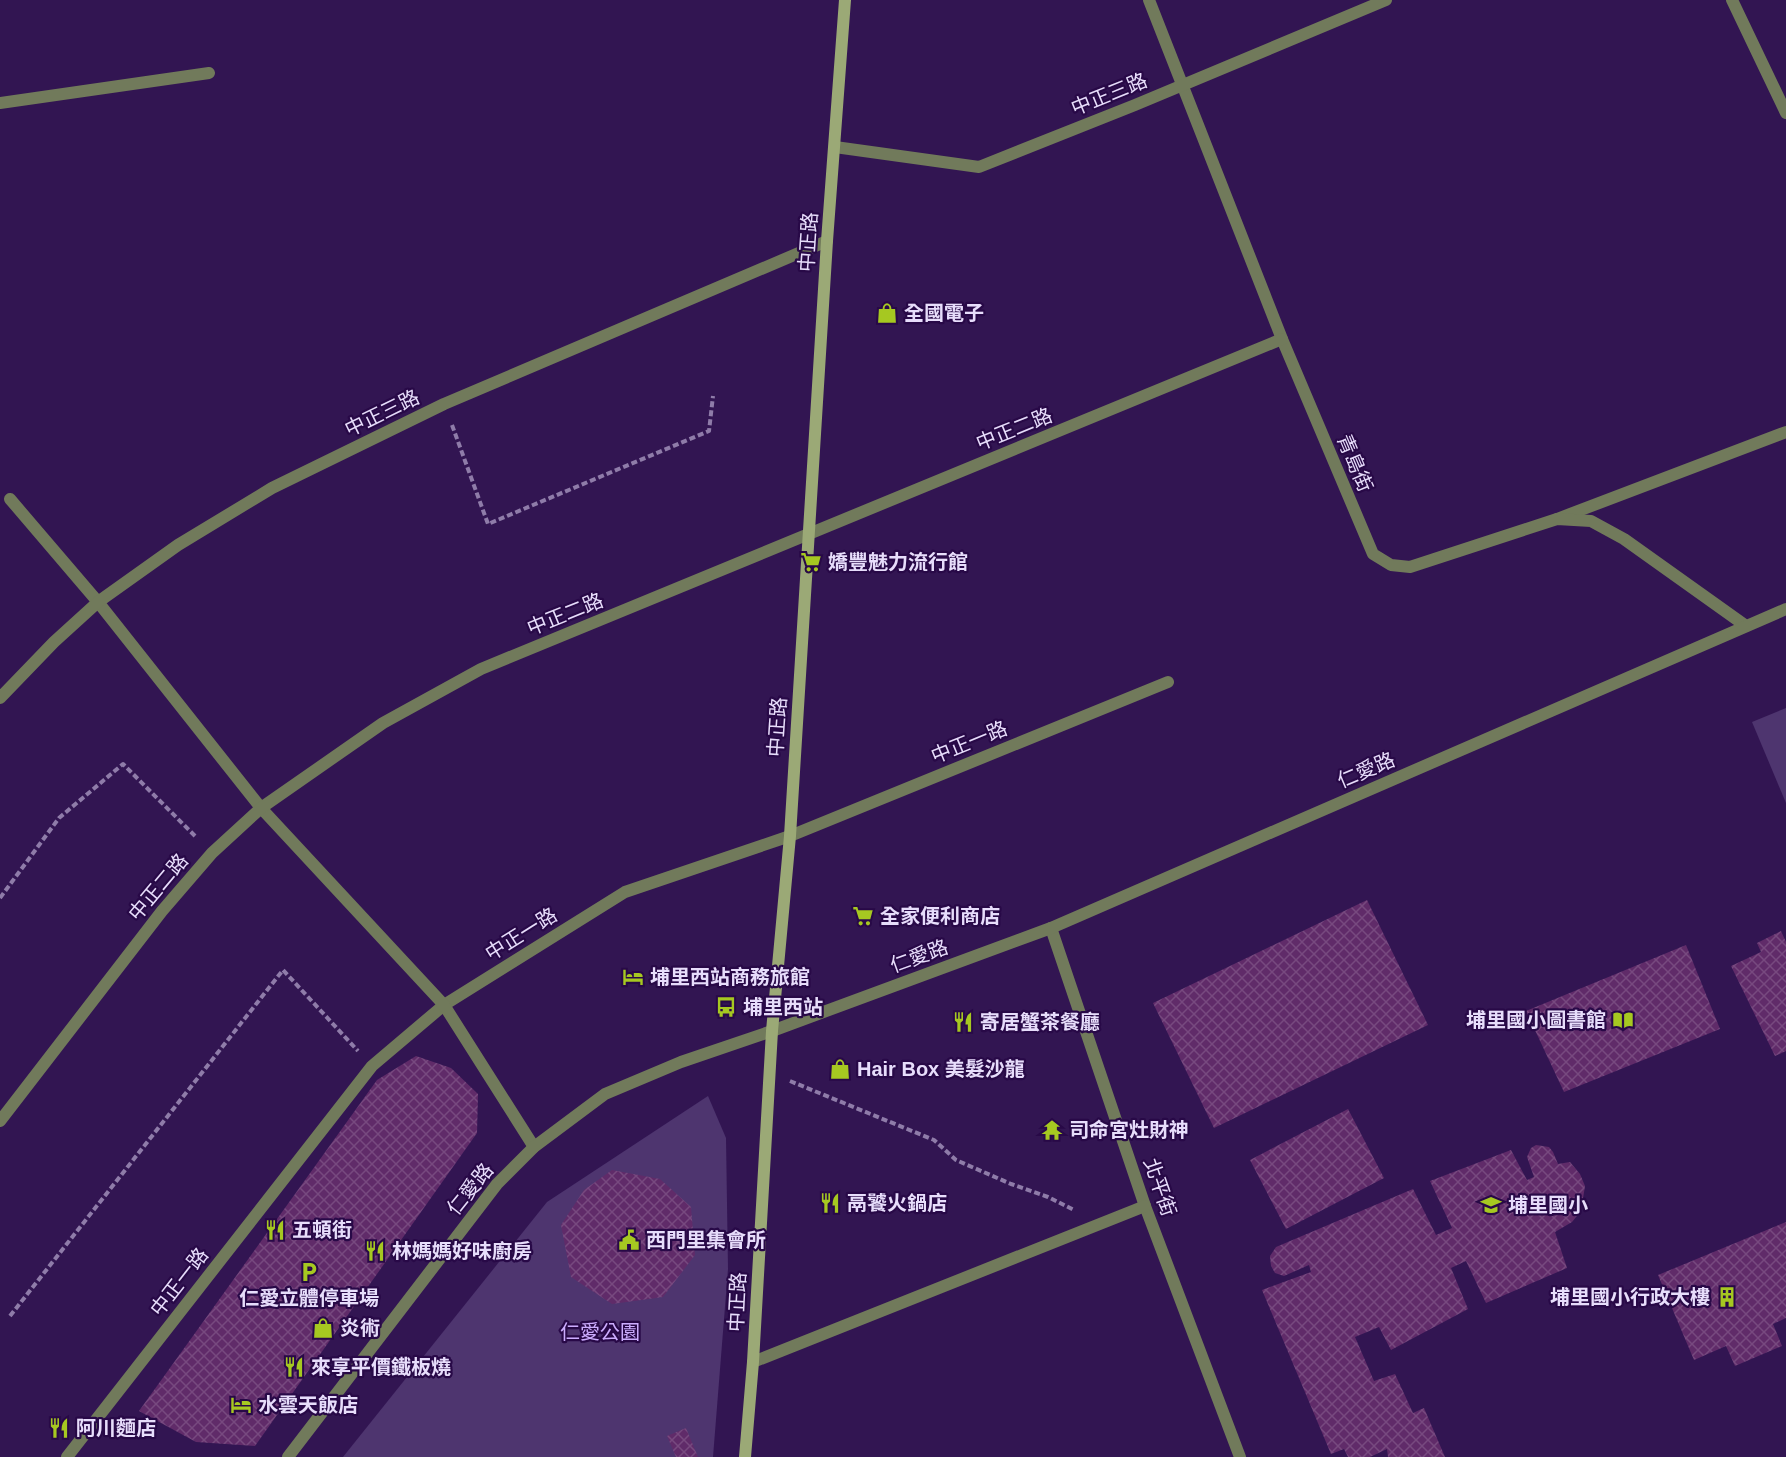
<svg xmlns="http://www.w3.org/2000/svg" width="1786" height="1457" viewBox="0 0 1786 1457" font-family="Arial,'Noto Sans TC',sans-serif">
<style>
.park{fill:#4e356f}
.building{fill:url(#building-cross-hatch)}
.lines{fill:none;stroke-linecap:round;stroke-linejoin:round}
.path{stroke:#8f7ca9;stroke-width:4;stroke-dasharray:6 3;stroke-linecap:butt}
.lane{stroke:#717a5b;stroke-width:12}
.street{stroke:#717a5b;stroke-width:12}
.secondary{stroke:#9ba976;stroke-width:12}
.labels{text-anchor:middle;dominant-baseline:central;stroke-width:4.5;stroke-linejoin:round;paint-order:stroke}
.street-label{font-size:20px;fill:#e7ddfb;stroke:#280947}
.poi-label{font-size:20px;font-weight:bold;fill:#e7ddfb;stroke:#280947;text-anchor:start}
.park-label{font-size:20px;fill:#ccacfe;stroke:#280947}
</style>
<defs>
<pattern id="building-cross-hatch" width="8" height="8" patternUnits="userSpaceOnUse" patternTransform="scale(1.5)"><rect width="8" height="8" fill="#602b69"/><path d="M0 0l8 8M0 8l8-8" fill="none" stroke="#77497f"/></pattern>
</defs>
<rect width="100%" height="100%" fill="#321552"/>
<g class="park">
<polygon points="1786,708 1786,803 1752,722"/>
<polygon points="708,1096 726,1138 728,1269 713,1457 343,1457 547,1202"/>
</g>
<g class="building">
<polygon points="1367,900 1428,1025 1214,1128 1153,1003"/>
<polygon points="1781,931 1786,942 1786,1051 1775,1056 1731,966 1761,952 1757,943"/>
<polygon points="1686,945 1720,1029 1564,1092 1526,1011"/>
<polygon points="416,1056 451,1068 478,1094 477,1133 255,1446 196,1442 139,1411 377,1080"/>
<polygon points="1348,1109 1384,1178 1286,1229 1250,1160"/>
<polygon points="1536,1145 1549,1147 1553,1152 1558,1164 1570,1162 1580,1174 1585,1186 1581,1211 1572,1222 1555,1232 1567,1268 1486,1303 1466,1261 1451,1268 1468,1309 1391,1350 1379,1327 1355,1337 1374,1381 1395,1374 1413,1413 1424,1408 1445,1457 1388,1457 1387,1449 1370,1457 1348,1457 1344,1449 1331,1454 1262,1290 1311,1272 1309,1265 1284,1276 1275,1273 1271,1266 1270,1256 1276,1247 1413,1189 1436,1235 1452,1228 1430,1181 1511,1150 1527,1180 1534,1177 1527,1157 1531,1148"/>
<polygon points="612,1170 660,1179 691,1207 695,1255 663,1297 612,1304 571,1277 561,1225 584,1190"/>
<polygon points="1786,1222 1786,1318 1773,1324 1782,1346 1735,1366 1726,1346 1694,1360 1658,1275"/>
<polygon points="686,1428 698,1457 676,1457 667,1436"/>
</g>
<g class="lines">
<g class="path">
<polyline points="452,425 488,524 709,431 713,396"/>
<polyline points="0,898 59,818 123,764 196,837"/>
<polyline points="790,1081 934,1140 956,1160 1011,1184 1048,1197 1074,1210"/>
<polyline points="10,1316 283,970 358,1051"/>
</g>
<g class="lane">
<polyline points="0,103 209,73"/>
<polyline points="1557,519 1786,432"/>
<polyline points="67,1457 372,1066 444,1005 625,892 790,836"/>
</g>
<g class="street">
<polyline points="1149,0 1282,339 1373,554 1391,565 1410,567 1557,519 1591,521 1624,539 1746,626"/>
<polyline points="1732,0 1786,113"/>
<polyline points="835,147 979,167 1135,105 1386,0"/>
<polyline points="10,499 98,602 261,808 444,1005 534,1147"/>
<polyline points="0,698 54,642 98,602 178,545 272,488 444,404 827,241"/>
<polyline points="790,836 1168,682"/>
<polyline points="1051,928 1145,1206 1240,1457"/>
<polyline points="0,1121 162,911 212,853 261,808 383,723 481,669 1282,339"/>
<polyline points="753,1362 1145,1206"/>
<polyline points="288,1457 497,1184 534,1147 605,1094 681,1062 772,1031 1051,928 1786,609"/>
</g>
<polyline class="secondary" points="745,1457 753,1362 772,1031 790,836 827,241 845,0"/>
</g>
<defs>
<g id="shop-bare" transform="scale(1.62)"><path d="M-5-2.5h2.3a2.7 3.5 0 0 1 5.4 0H5L5.5 6h-11ZM-1.5-2.5h3a1.5 2.3 0 0 0-3 0Z" fill="#a6c821" stroke="#280947" stroke-width="2.5" paint-order="stroke"/></g>
<g id="supermarket-bare" transform="scale(1.62)"><path d="M-6-5.5h2.5l.6 2H6L4.5 2H-2.5L-4.4-4H-6ZM-1.5 3.2a1.3 1.3 0 1 0 .1 0ZM3 3.2a1.3 1.3 0 1 0 .1 0Z" fill="#a6c821" stroke="#280947" stroke-width="2.5" paint-order="stroke"/></g>
<g id="hotel-bare" transform="scale(1.62)"><path d="M-6-4.5h1.5V1H6V5H4.5V3h-9V5H-6ZM-4 0a1.8 1.8 0 1 1 3.6 0ZM.5 0V-2.5h3Q6-2.5 6 0Z" fill="#a6c821" stroke="#280947" stroke-width="2.5" paint-order="stroke"/></g>
<g id="bus-bare" transform="scale(1.62)"><path d="M-5-6H5V4H4V6H2V4H-2V6H-4V4H-5ZM-3.5-4V0h7V-4ZM-3.5 1.2v1.5H-2V1.2ZM2 1.2v1.5H3.5V1.2Z" fill="#a6c821" stroke="#280947" stroke-width="2.5" paint-order="stroke"/></g>
<g id="library-bare" transform="scale(1.62)"><path d="M-6-4Q-3-5.5-.7-3.5V5Q-3 3-6 4ZM6-4Q3-5.5 .7-3.5V5Q3 3 6 4Z" fill="#a6c821" stroke="#280947" stroke-width="2.5" paint-order="stroke"/></g>
<g id="restaurant-bare" transform="scale(1.62)"><path d="M-5-6h1v4h1v-4h1v4h1v-4h1v5L-1.5 .5V6h-2V.5L-5-1ZM5-6V6H3V1.5H1.5Q1.5-4 5-6Z" fill="#a6c821" stroke="#280947" stroke-width="2.5" paint-order="stroke"/></g>
<g id="temple-bare" transform="scale(1.62)"><path d="M0-6L5-2H3V0L6.5 2.5H4V6H1.5V3h-3V6H-4V2.5H-6.5L-3 0V-2H-5Z" fill="#a6c821" stroke="#280947" stroke-width="2.5" paint-order="stroke"/></g>
<g id="school-bare" transform="scale(1.62)"><path d="M0-5L7-2L0 1L-7-2ZM-4 1L0 2.5L4 1V4Q0 6-4 4Z" fill="#a6c821" stroke="#280947" stroke-width="2.5" paint-order="stroke"/></g>
<g id="civic-bare" transform="scale(1.62)"><path d="M-.6-6.5H3V-4.5H.6V-3L4-1V1h2V6H-6V1h2V-1L-.6-3ZM-1.2 2.5V6h2.4V2.5Z" fill="#a6c821" stroke="#280947" stroke-width="2.5" paint-order="stroke"/></g>
<g id="parking-bare" transform="scale(1.62)"><path d="M-3.5-5.5H1a3.5 3.5 0 0 1 0 7H-1V5.5H-3.5ZM-1-3.4V-.6H.8a1.4 1.4 0 0 0 0-2.8Z" fill="#a6c821" stroke="#280947" stroke-width="2.5" paint-order="stroke"/></g>
<g id="building-bare" transform="scale(1.62)"><path d="M-4-6H4V6H1V3H-1V6H-4ZM-2.5-4.3h1.7v1.8h-1.7ZM.8-4.3h1.7v1.8H.8ZM-2.5-1h1.7V.8h-1.7ZM.8-1h1.7V.8H.8Z" fill="#a6c821" stroke="#280947" stroke-width="2.5" paint-order="stroke"/></g>
</defs>
<g fill-rule="evenodd">
<use href="#shop-bare" x="887" y="313"/>
<use href="#supermarket-bare" x="811" y="562"/>
<use href="#supermarket-bare" x="863" y="916"/>
<use href="#hotel-bare" x="633" y="977"/>
<use href="#bus-bare" x="726" y="1007"/>
<use href="#library-bare" x="1623" y="1020"/>
<use href="#restaurant-bare" x="963" y="1022"/>
<use href="#shop-bare" x="840" y="1069"/>
<use href="#temple-bare" x="1052" y="1130"/>
<use href="#restaurant-bare" x="830" y="1203"/>
<use href="#school-bare" x="1491" y="1205"/>
<use href="#restaurant-bare" x="275" y="1230"/>
<use href="#civic-bare" x="629" y="1240"/>
<use href="#restaurant-bare" x="375" y="1251"/>
<use href="#parking-bare" x="309" y="1272"/>
<use href="#building-bare" x="1727" y="1297"/>
<use href="#shop-bare" x="323" y="1328"/>
<use href="#restaurant-bare" x="294" y="1367"/>
<use href="#hotel-bare" x="241" y="1405"/>
<use href="#restaurant-bare" x="59" y="1428"/>
</g>
<g class="labels">
<g class="street-label">
<text transform="translate(1109 94) rotate(-22)">中正三路</text>
<text transform="translate(808 242) rotate(-86)">中正路</text>
<text transform="translate(382 413) rotate(-26)">中正三路</text>
<text transform="translate(1014 429) rotate(-22)">中正二路</text>
<text transform="translate(1355 463) rotate(67)">青島街</text>
<text transform="translate(565 614) rotate(-22)">中正二路</text>
<text transform="translate(777 727) rotate(-86)">中正路</text>
<text transform="translate(969 742) rotate(-22)">中正一路</text>
<text transform="translate(1366 770) rotate(-23)">仁愛路</text>
<text transform="translate(158 887) rotate(-50)">中正二路</text>
<text transform="translate(521 934) rotate(-32)">中正一路</text>
<text transform="translate(919 956) rotate(-20)">仁愛路</text>
<text transform="translate(1160 1187) rotate(71)">北平街</text>
<text transform="translate(470 1189) rotate(-51)">仁愛路</text>
<text transform="translate(179 1282) rotate(-52)">中正一路</text>
<text transform="translate(737 1302) rotate(-87)">中正路</text>
</g>
<g class="poi-label">
<text x="904" y="313">全國電子</text>
<text x="828" y="562">嬌豐魅力流行館</text>
<text x="880" y="916">全家便利商店</text>
<text x="650" y="977">埔里西站商務旅館</text>
<text x="743" y="1007">埔里西站</text>
<text x="1606" y="1020" text-anchor="end">埔里國小圖書館</text>
<text x="980" y="1022">寄居蟹茶餐廳</text>
<text x="857" y="1069">Hair Box 美髮沙龍</text>
<text x="1069" y="1130">司命宮灶財神</text>
<text x="847" y="1203">鬲饕火鍋店</text>
<text x="1508" y="1205">埔里國小</text>
<text x="292" y="1230">五頓街</text>
<text x="646" y="1240">西門里集會所</text>
<text x="392" y="1251">林媽媽好味廚房</text>
<text x="1710" y="1297" text-anchor="end">埔里國小行政大樓</text>
<text x="309" y="1298" text-anchor="middle">仁愛立體停車場</text>
<text x="340" y="1328">炎術</text>
<text x="311" y="1367">來享平價鐵板燒</text>
<text x="258" y="1405">水雲天飯店</text>
<text x="76" y="1428">阿川麵店</text>
</g>
<g class="park-label">
<text x="600" y="1332">仁愛公園</text>
</g>
</g>
</svg>
